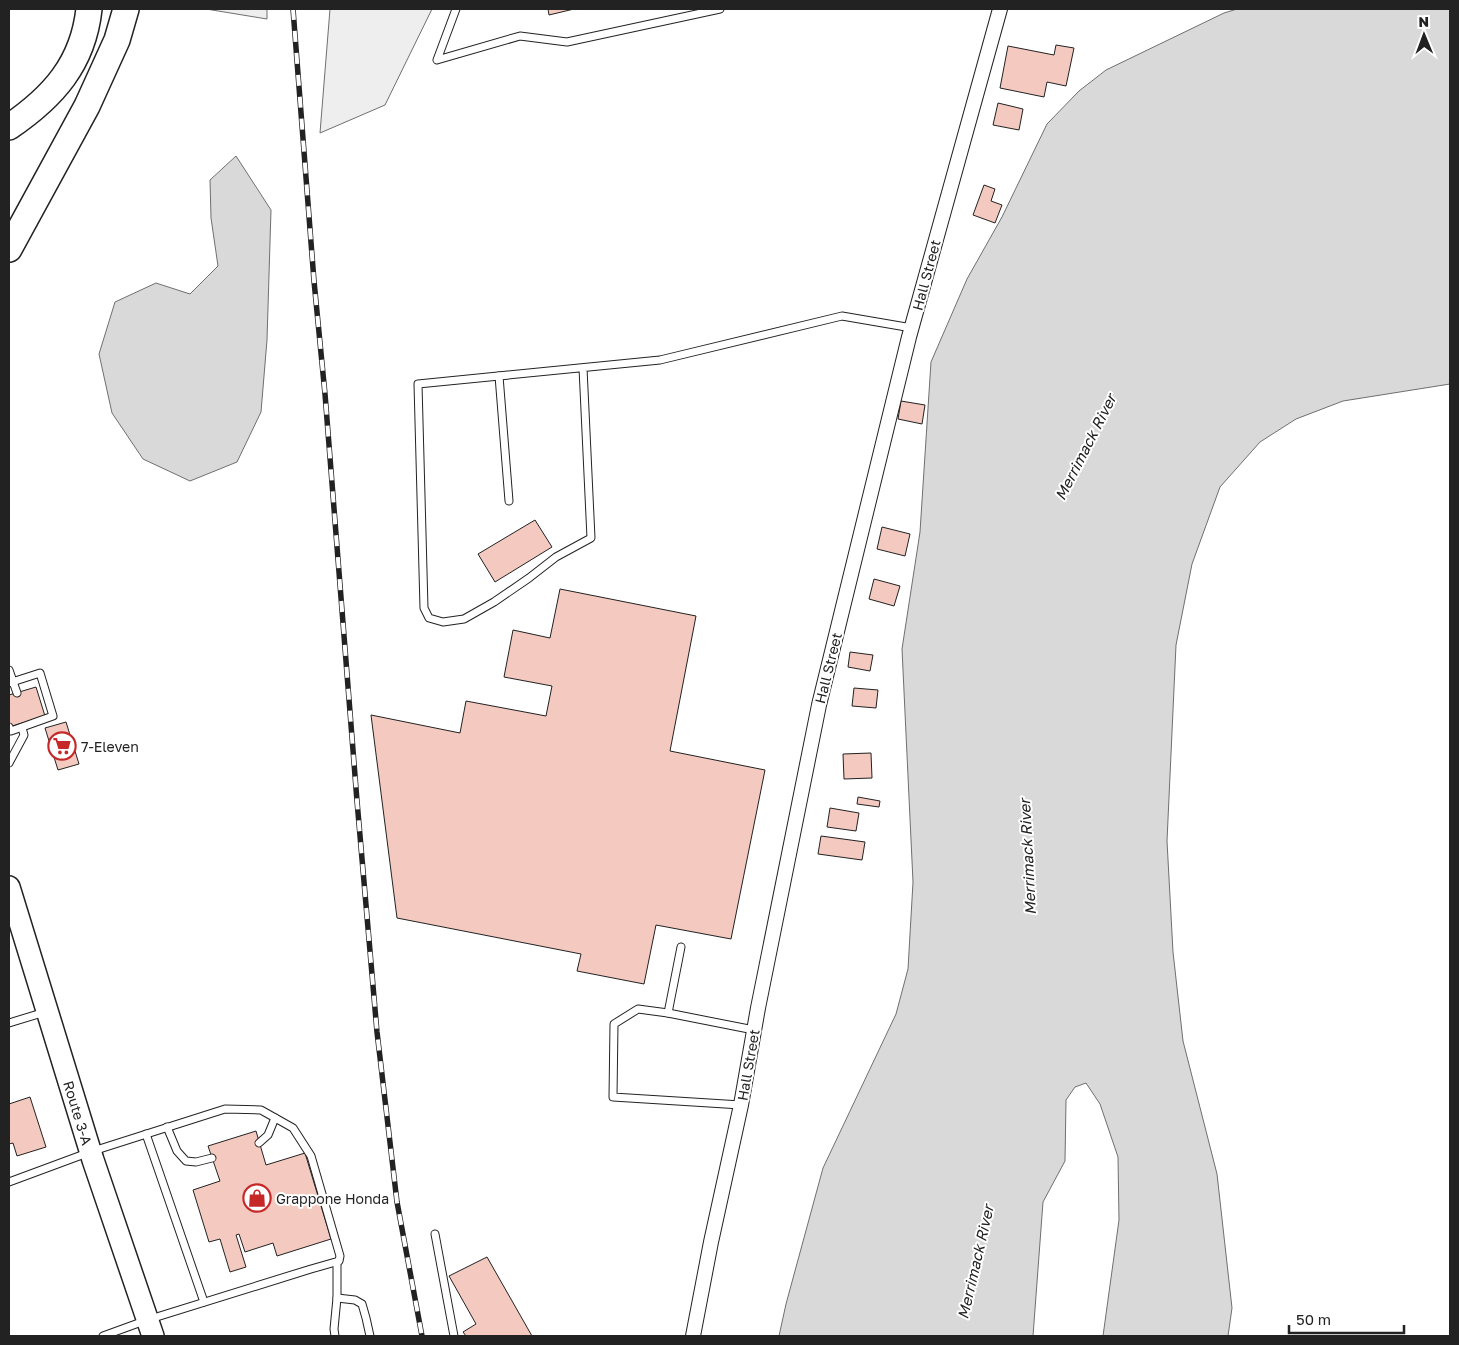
<svg xmlns="http://www.w3.org/2000/svg" width="1459" height="1345" viewBox="0 0 1459 1345" font-family="'Golos Text',sans-serif">
<style>
.green{fill:#eee;stroke:#6f6f6f}
.water{fill:#d9d9d9;stroke:#6f6f6f}
.building{fill:#f3c9c0;stroke:#222}
.lines{fill:none;stroke-linecap:round;stroke-linejoin:round}
.service-casing{stroke:#222;stroke-width:9}
.minor-casing{stroke:#222;stroke-width:16}
.primary-casing{stroke:#222;stroke-width:24}
.motorway-casing{stroke:#222;stroke-width:28}
.service{stroke:#fff;stroke-width:7}
.minor{stroke:#fff;stroke-width:14}
.primary{stroke:#fff;stroke-width:21}
.motorway{stroke:#fff;stroke-width:25}
.rail-casing{stroke:#222;stroke-width:5.5}
.rail{stroke:#fff;stroke-width:4;stroke-dasharray:11;stroke-linecap:butt}
.labels{text-anchor:middle;dominant-baseline:central;stroke-width:4;stroke-linejoin:round;paint-order:stroke}
.street-label{font-size:14px;fill:#222;stroke:#fff}
.poi-label{font-size:14px;fill:#222;stroke:#fff;text-anchor:start}
.water-label{font-size:15px;font-style:italic;fill:#222;stroke:#fff}
</style>
<rect width="100%" height="100%" fill="#fff"/>
<g class="green">
<polygon points="206,9 267,9 267,19"/>
<polygon points="330,9 432,9 385,105 320,133"/>
</g>
<g class="water">
<polygon points="1237,9 1450,9 1450,384 1343,401 1296,419 1260,442 1220,487 1192,564 1176,645 1167,841 1173,952 1183,1041 1217,1174 1232,1308 1228,1336 1103,1336 1119,1220 1118,1157 1100,1104 1086,1083 1075,1087 1066,1100 1065,1161 1043,1202 1033,1336 779,1336 786,1304 823,1168 896,1014 908,969 913,882 902,649 920,532 931,362 967,279 1002,217 1047,124 1079,91 1106,70 1224,13"/>
<polygon points="236,156 271,210 267,340 261,412 237,462 190,481 143,459 112,413 99,354 115,302 156,283 190,294 218,266 211,218 210,180"/>
</g>
<g class="building">
<polygon points="548,9 574,9 549,15"/>
<polygon points="1056,45 1074,48 1066,86 1047,82 1044,97 1000,88 1008,46 1054,55"/>
<polygon points="998,103 1023,109 1019,130 993,125"/>
<polygon points="984,185 995,189 991,201 1002,205 995,223 973,215"/>
<polygon points="901,401 925,405 922,424 898,419"/>
<polygon points="535,520 552,547 495,582 478,554"/>
<polygon points="882,527 910,534 905,556 877,549"/>
<polygon points="874,579 900,586 894,606 869,599"/>
<polygon points="560,589 696,616 670,751 765,770 731,939 656,925 644,984 577,971 581,954 397,918 371,715 460,733 466,701 546,716 552,686 504,677 513,630 550,638"/>
<polygon points="850,652 873,655 870,671 848,667"/>
<polygon points="36,687 45,716 9,727 9,695"/>
<polygon points="854,688 878,690 876,708 852,706"/>
<polygon points="66,722 79,764 58,770 45,728"/>
<polygon points="871,753 872,778 844,779 843,754"/>
<polygon points="858,797 880,801 879,807 857,804"/>
<polygon points="830,808 859,813 856,831 827,827"/>
<polygon points="821,836 865,842 862,860 818,854"/>
<polygon points="30,1097 46,1147 17,1156 13,1143 9,1144 9,1104"/>
<polygon points="256,1131 266,1165 305,1153 331,1239 277,1256 273,1243 245,1252 239,1234 236,1235 246,1267 230,1272 220,1239 209,1242 193,1190 220,1181 208,1146"/>
<polygon points="487,1257 532,1336 466,1336 463,1332 476,1324 449,1276"/>
</g>
<g class="lines">
<g class="service-casing">
<g id="service">
<polyline points="456,9 437,60 520,36 567,42 720,9"/>
<polyline points="583,368 591,538 556,557 529,578 494,602 464,619 443,622 429,618 424,608 418,384 660,360 842,316 912,328"/>
<polyline points="499,376 509,501"/>
<polyline points="9,670 17,693"/>
<polyline points="9,683 40,673 53,716 11,731 9,727"/>
<polyline points="9,763 24,735 22,728"/>
<polyline points="681,947 668,1013 638,1009 614,1024 613,1097 741,1105"/>
<polyline points="668,1013 754,1030"/>
<polyline points="9,1023 45,1012"/>
<polyline points="167,1127 177,1151 186,1161 196,1162 212,1158"/>
<polyline points="146,1134 204,1302"/>
<polyline points="259,1143 268,1135 275,1118"/>
<polyline points="9,1182 90,1152 225,1109 261,1110 293,1128 311,1156 340,1256 339,1261 311,1269 147,1320 103,1336"/>
<polyline points="435,1234 454,1336"/>
<polyline points="337,1298 355,1300 362,1304 366,1318 370,1336"/>
<polyline points="335,1336 334,1329 337,1298 337,1262"/>
</g>
</g>
<g class="minor-casing">
<polyline id="minor" points="693,1336 711,1242 741,1105 758,1008 819,705 909,337 1000,9"/>
</g>
<g class="primary-casing">
<polyline id="primary" points="9,887 93,1160 153,1336"/>
</g>
<g class="motorway-casing">
<g id="motorway">
<path d="M 9,127 C 53,97 83,64 89,9"/>
<polyline points="9,249 87,106 117,40 126,9"/>
</g>
</g>
<use href="#service" class="service"/>
<use href="#minor" class="minor"/>
<use href="#primary" class="primary"/>
<use href="#motorway" class="motorway"/>
<g class="rail-casing">
<polyline id="rail" points="293,9 314,281 325,394 357,801 377,1032 397,1202 422,1336"/>
</g>
<use href="#rail" class="rail"/>
</g>
<defs>
<g id="supermarket-ring" transform="scale(1.4375)"><circle r="9.5" fill="#fff" stroke="#c62828" stroke-width="1.5"/><path d="M-6-5.5h2.5l.6 2H6L4.5 2H-2.5L-4.4-4H-6ZM-1.5 3.2a1.3 1.3 0 1 0 .1 0ZM3 3.2a1.3 1.3 0 1 0 .1 0Z" fill="#c62828"/></g>
<g id="shop-ring" transform="scale(1.4375)"><circle r="9.5" fill="#fff" stroke="#c62828" stroke-width="1.5"/><path d="M-5-2.5h2.3a2.7 3.5 0 0 1 5.4 0H5L5.5 6h-11ZM-1.5-2.5h3a1.5 2.3 0 0 0-3 0Z" fill="#c62828"/></g>
</defs>
<g fill-rule="evenodd">
<use href="#supermarket-ring" x="62" y="746"/>
<use href="#shop-ring" x="257" y="1198"/>
</g>
<g class="labels">
<g class="street-label">
<text transform="translate(926 275) rotate(-75)">Hall Street</text>
<text transform="translate(828 668) rotate(-76)">Hall Street</text>
<text transform="translate(748 1065) rotate(-80)">Hall Street</text>
<text transform="translate(78 1113) rotate(73)">Route 3-A</text>
</g>
<g class="poi-label">
<text x="81" y="746">7-Eleven</text>
<text x="276" y="1198">Grappone Honda</text>
</g>
<g class="water-label">
<text transform="translate(1085 447) rotate(-63)">Merrimack River</text>
<text transform="translate(1027 857) rotate(-93)">Merrimack River</text>
<text transform="translate(975 1262) rotate(-77)">Merrimack River</text>
</g>
</g>
<rect width="1459" height="1345" fill="none" stroke="#222222" stroke-width="20"/>
<g transform="translate(1424 35) rotate(359)" stroke="#ffffff" stroke-width="4" paint-order="stroke">
<path d="M0-4L9 19L0 12L-9 19Z" fill="#222222"/>
<text y="-8" font-size="14" font-weight="bold" text-anchor="middle" fill="#222222">N</text>
</g>
<path d="M1289 1325v8h115v-8" fill="none" stroke="#222222" stroke-width="2.5"/>
<text x="1296" y="1325" font-size="15" fill="#222222" stroke="#ffffff" stroke-width="4" paint-order="stroke">50 m</text>
</svg>
